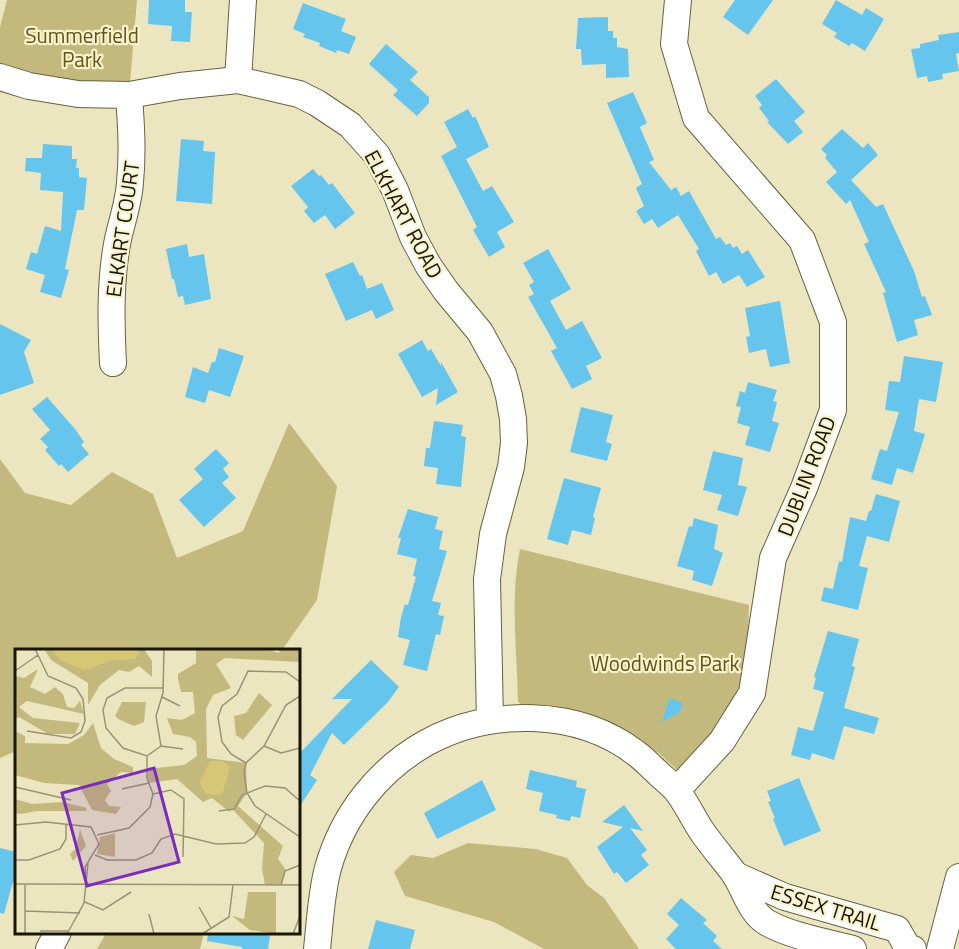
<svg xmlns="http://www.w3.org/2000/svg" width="959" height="949" viewBox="0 0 959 949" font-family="'Titillium Web',sans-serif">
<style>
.green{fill:#c3b97c}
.building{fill:#66c5ed}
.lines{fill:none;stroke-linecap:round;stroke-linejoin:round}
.minor-casing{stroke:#676140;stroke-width:28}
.minor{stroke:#fff;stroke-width:26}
.labels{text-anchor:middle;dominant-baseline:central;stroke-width:4.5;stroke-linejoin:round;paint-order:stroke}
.park-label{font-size:21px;fill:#605516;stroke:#f9f3cd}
.street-label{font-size:21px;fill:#191609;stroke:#f9f3cd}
.inset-road{fill:none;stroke:#989377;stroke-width:1.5}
.view{fill:#7b2cbf;fill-opacity:0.15;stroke:#7b2cbf;stroke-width:3}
.inset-edge{fill:none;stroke:#191609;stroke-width:3}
</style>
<rect width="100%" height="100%" fill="#ece6c0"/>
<g class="green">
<polygon points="7,0 137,0 129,95 0,77 0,27"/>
<polygon points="289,423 337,486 317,600 282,650 16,650 16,751 0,758 0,459 25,493 71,505 112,472 153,494 177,558 243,531"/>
<path d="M 520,549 L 749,605 C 748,629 749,652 743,675 C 735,713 702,742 677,770 C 646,739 617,722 574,711 C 558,707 541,703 524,706 L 518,702 C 517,651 510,598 520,549 Z"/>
<polygon points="468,843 536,849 567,858 587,885 604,898 639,949 544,949 494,922 405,896 394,872 411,855 433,858"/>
<polygon points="107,932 204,932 204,933 200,949 97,949"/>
</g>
<g class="building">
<polygon points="149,0 185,0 185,12 192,12 190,42 171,41 172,26 148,24"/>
<polygon points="735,0 773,0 748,35 723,17"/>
<polygon points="836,0 862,15 866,8 884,19 865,51 852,43 849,46 834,37 837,33 822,24"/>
<polygon points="303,3 346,19 341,31 356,37 349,54 337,50 336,53 319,46 320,43 303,37 305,34 293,29"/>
<polygon points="608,17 608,31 613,31 613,38 617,38 617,47 628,49 629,77 606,78 606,64 582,65 581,49 576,49 578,18"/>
<polygon points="959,32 959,53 956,54 959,71 942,74 943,79 928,82 927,76 917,78 911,49 920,48 920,44 939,40 938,35"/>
<polygon points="386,44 418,72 410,80 429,97 429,103 417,116 393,95 398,90 369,64"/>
<polygon points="776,79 805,112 794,121 803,132 788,144 767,122 769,121 759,108 762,105 755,96"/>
<polygon points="633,92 647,123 640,127 654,160 649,162 671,190 676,187 681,196 689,191 716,239 720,237 726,245 730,243 733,248 737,246 742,254 748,250 765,277 747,287 739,275 723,284 716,272 709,276 696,251 699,249 678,215 658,228 652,219 644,224 636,211 644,206 636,188 642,184 607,103"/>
<polygon points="468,109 473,118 475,116 489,147 466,159 483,191 492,186 514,222 497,232 505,247 489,257 473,230 477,227 441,156 457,147 444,122"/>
<polygon points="842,129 863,148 868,143 878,155 851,180 876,207 883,204 914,271 922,297 925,296 932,315 914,320 918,335 897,342 883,293 886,292 864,244 869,242 850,200 846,204 826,182 837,172 825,158 827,155 821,149"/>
<polygon points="181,139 204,141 203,151 215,152 212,204 176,201"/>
<polygon points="43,144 72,146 72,159 77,159 76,168 79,168 79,177 87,178 84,210 77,210 65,269 69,270 61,298 40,292 45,275 26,269 31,252 37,254 45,226 61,231 63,192 40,190 41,173 25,171 26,158 42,158"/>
<polygon points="313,169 319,176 321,175 329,185 332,183 355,213 335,229 325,215 314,223 304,211 308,207 291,186"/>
<polygon points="187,244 189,257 204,254 211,299 185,305 183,296 178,297 174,279 172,279 166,249"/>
<polygon points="548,249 571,289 550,301 566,330 582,321 602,358 586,366 592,379 572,389 551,351 557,348 528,297 534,294 529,285 534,282 523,263"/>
<polygon points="353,262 360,276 362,275 367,289 382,283 394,310 376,319 372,310 346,321 325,274"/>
<polygon points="780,301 790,363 770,367 766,349 749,353 746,337 750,336 745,308"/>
<polygon points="0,324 31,340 24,352 34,383 0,395"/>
<polygon points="422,340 428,351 431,349 441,366 441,362 458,392 436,405 438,388 422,397 398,354"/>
<polygon points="219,348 244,356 230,397 209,390 205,403 185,397 193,367 208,373 212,362 215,362"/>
<polygon points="904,356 943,362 936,402 919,399 914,431 925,434 913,473 897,468 892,485 871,479 880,449 887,451 899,412 885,410 889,381 900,382"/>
<polygon points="748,382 777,390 773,401 777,402 772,421 779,423 770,452 745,445 750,427 737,423 741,407 736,406 740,391 745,393"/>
<polygon points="47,397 75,429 84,442 81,445 89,454 68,472 61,464 59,466 45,450 48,447 40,439 50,430 32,409"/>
<polygon points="581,407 613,415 606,442 612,444 607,461 570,452"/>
<polygon points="434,421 463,425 461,436 466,437 461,487 436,484 438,468 424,466 426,448 430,448"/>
<polygon points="216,449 229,463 223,469 229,477 222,483 236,498 204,527 179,500 203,479 194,469"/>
<polygon points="713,451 743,458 738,485 747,487 738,516 717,510 722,495 703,490"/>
<polygon points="564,478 601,488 593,517 595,518 591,535 572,530 568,545 547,539"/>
<polygon points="876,494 900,501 889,542 867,536 859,566 868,568 858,610 821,601 824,587 833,589 839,561 842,562 850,517 866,521 869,511 871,511"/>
<polygon points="408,509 438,517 435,529 443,531 439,549 447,551 432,601 441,603 438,615 444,616 440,635 436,634 427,671 403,665 410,640 398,637 401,617 405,604 408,605 416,577 413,576 417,559 397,554 401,538 398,538"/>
<polygon points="694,518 718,525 714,549 723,553 712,586 692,580 694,571 677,566 689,526 692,527"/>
<polygon points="828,631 859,639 852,666 855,667 844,708 879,718 874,734 844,726 834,760 812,753 810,760 791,755 798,727 813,731 824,692 813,689 816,678 814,677"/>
<polygon points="371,660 399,687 388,702 344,745 332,733 310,775 317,780 298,809 298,755 352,699 332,699"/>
<polygon points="669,698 683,703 680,712 662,722"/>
<polygon points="530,770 577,781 576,787 586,789 580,818 571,816 570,821 556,818 557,815 539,811 543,793 526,789"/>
<polygon points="799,778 821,831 784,846 773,819 775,818 768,802 771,801 767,791"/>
<polygon points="482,780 496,810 437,839 424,813"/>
<polygon points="624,805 643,831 630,828 647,850 641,855 649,865 626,883 617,872 614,874 597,847 623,827 602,822"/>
<polygon points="0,848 16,852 16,883 13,882 4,914 0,913"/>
<polygon points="681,898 707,920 703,923 717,936 713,941 722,949 676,949 666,939 679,925 667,914"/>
<polygon points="376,920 415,930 410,949 368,949"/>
<polygon points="208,933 264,933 264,935 270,936 268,949 242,949 242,947 207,941"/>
</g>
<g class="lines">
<g class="minor-casing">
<g id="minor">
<polyline points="0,77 29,86 78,94 129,95 180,86 238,80 299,94 317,103 350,125 377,155 395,190 413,237 428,265 446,291 480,332 503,374 509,396 513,419 514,443 511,467 493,534 487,579 490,720"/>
<polyline points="238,80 243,0"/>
<path d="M 113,363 C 111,323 110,284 117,244 C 121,223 129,203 130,182 C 133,152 131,124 129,95"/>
<polyline points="677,790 722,741 752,693 773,558 804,488 833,410 833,322 802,240 696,118 674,44 678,0"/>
<polyline points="735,875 785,897 897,929 908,948 913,949"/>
<polyline points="49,949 58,932"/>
<path d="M 317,949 C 320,922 321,894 328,868 C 343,815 378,770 426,743 C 489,708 578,708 637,754 C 644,759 650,766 657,772 C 663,778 671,784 677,791 C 687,804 694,820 703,833 C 713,847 724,860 734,873 C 744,888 750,912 766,922 C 790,936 826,942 853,949"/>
<polyline points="940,949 959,877"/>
</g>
</g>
<use href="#minor" class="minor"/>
</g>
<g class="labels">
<g class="park-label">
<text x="82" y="35">Summerfield<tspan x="82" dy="24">Park</tspan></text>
<text x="665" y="663">Woodwinds Park</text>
</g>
<g class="street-label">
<text transform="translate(404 214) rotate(62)">ELKHART ROAD</text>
<text transform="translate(122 229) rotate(-82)">ELKART COURT</text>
<text transform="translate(806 476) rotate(-69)">DUBLIN ROAD</text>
<text transform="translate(826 907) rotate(17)">ESSEX TRAIL</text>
</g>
</g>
<g transform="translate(15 649)">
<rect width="285" height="285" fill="#ece6c0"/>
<path d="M 29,0 L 129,0 L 137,12 L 137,28 L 124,17 L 114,23 L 104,21 L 85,36 L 73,56 L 73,34 L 36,11 ZM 181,0 L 250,0 L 264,4 L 265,0 L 285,0 L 285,13 L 210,9 L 201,15 L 216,39 L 198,46 L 191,60 L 192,109 L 231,114 L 232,144 L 223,157 L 268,197 L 263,210 L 271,221 L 266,236 L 250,236 L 247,220 L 249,194 L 218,161 L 213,162 L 197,149 L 188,153 L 162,130 L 134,134 L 132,120 L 169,116 L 182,107 L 181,93 L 175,88 L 158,85 L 152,69 L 167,71 L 180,64 L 178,43 L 166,43 L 163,30 L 163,25 L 181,14 ZM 23,20 L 15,38 L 30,45 L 40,38 L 48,45 L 52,58 L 59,59 L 65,52 L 69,65 L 12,52 L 4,58 L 18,69 L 65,74 L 60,85 L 33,85 L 4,68 L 0,70 L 0,27 L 9,29 ZM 244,44 L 257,56 L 228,91 L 221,86 L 219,67 L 231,64 ZM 107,53 L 131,53 L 129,73 L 119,77 L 103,70 L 100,67 ZM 78,74 L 86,99 L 99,110 L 118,118 L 118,124 L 106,123 L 92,135 L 96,142 L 90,151 L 94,157 L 106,158 L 101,165 L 77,161 L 64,136 L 29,134 L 0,126 L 0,82 L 10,87 L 10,94 L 53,95 L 69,86 ZM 0,150 L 17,155 L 48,153 L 72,159 L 71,162 L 22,162 L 6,165 L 0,164 ZM 65,180 L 71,197 L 58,212 L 55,205 L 61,199 ZM 100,184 L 100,208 L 82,205 L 85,188 ZM 233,243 L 261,243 L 261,285 L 235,281 L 217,267 L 229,270 Z" fill="#c3b97c"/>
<path d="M 36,0 L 123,0 L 125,4 L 120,10 L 94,12 L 70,21 L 45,11 ZM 195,112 L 207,112 L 215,117 L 208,143 L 204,146 L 191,145 L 184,133 Z" fill="#d5c773"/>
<path class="inset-road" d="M 0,22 L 23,6M 148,39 L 110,39 L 92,49 L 88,61 L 91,79 L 108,99 L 132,107 L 146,97 L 141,67 L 148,44 L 149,0M 285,47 L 271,56 L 249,97 L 231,114 L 229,124 L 232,144 L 240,157 L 285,188M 147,48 L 165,57M 12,82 L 56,89 L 66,83 L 70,72 L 68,50 L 61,39 L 33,27 L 20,0M 146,97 L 168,100M 249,97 L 266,104 L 285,99M 231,114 L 216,105 L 207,93 L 203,68 L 207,57 L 222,45 L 233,22 L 271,23 L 285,33M 0,138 L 56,151M 107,140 L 134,134M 138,145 L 156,141 L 169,150 L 168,208M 204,162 L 219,160 L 227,146 L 250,137 L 270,139 L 285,152M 0,176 L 31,173 L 76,178 L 84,195 L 70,218 L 71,232M 82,186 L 114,179 L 135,158 L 138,145 L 132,129 L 132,107M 80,206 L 92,211 L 121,211 L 137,204 L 146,190 L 160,185 L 201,195 L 230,194 L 239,188 L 251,165M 0,211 L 14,211 L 45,200 L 51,190 L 51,175M 0,235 L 285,236M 266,236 L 270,222 L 285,216M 70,253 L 88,261 L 116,243M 184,258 L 196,279M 10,262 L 65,264M 134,265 L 139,285M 25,282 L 53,282M 10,285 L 10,235M 52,285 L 69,254 L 73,214M 187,285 L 214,268 L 218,236M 278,285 L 285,267"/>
<path class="view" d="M 139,119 L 164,213 L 72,237 L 47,144 Z"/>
<rect width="285" height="285" class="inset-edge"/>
</g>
</svg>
